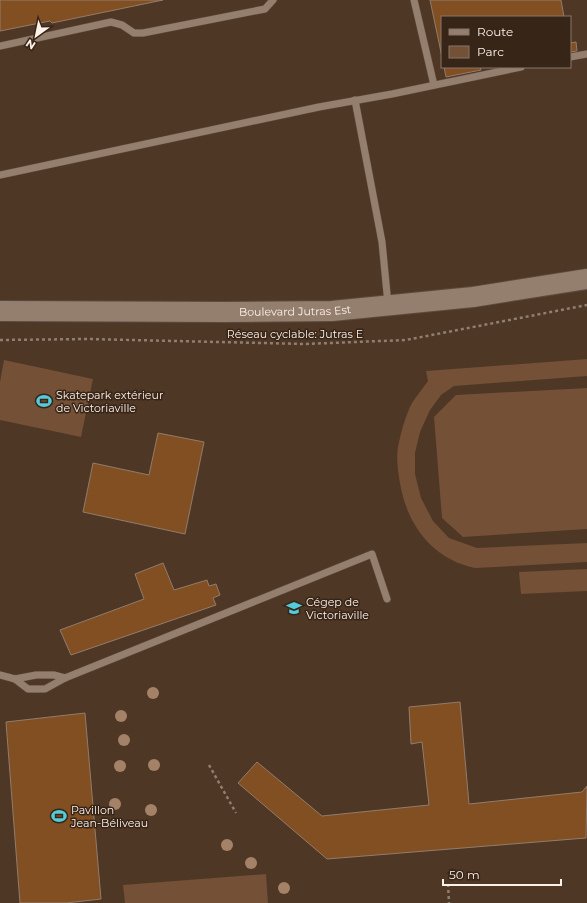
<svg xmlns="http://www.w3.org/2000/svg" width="587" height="903" viewBox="0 0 587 903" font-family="Montserrat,sans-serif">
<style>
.built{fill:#4f3725;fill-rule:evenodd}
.green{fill:#735036}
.building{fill:#824f23;stroke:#927c6c}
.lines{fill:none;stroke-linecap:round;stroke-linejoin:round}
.service-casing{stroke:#5b4b3f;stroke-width:8}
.secondary-casing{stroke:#5b4b3f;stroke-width:22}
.path{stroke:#8f7e72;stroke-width:2.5;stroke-dasharray:3 3;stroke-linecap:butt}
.service{stroke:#947e6e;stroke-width:7}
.secondary{stroke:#947e6e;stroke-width:20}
.tree{fill:#a48268}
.labels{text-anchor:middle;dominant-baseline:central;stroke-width:3;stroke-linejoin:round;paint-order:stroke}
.street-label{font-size:11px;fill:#fef1e8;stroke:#372517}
.poi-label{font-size:11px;fill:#fef1e8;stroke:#372517;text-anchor:start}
</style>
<rect width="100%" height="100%" fill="#422f21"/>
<path class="built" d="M 0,0 L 587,0 L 587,903 L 0,903 ZM 442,17 L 570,17 L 570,67 L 442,67 Z"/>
<g class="green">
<path d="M 587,359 L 587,376 L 454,386 L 441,395 L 430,410 L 420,432 L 415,453 L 415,474 L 421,498 L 433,521 L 449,538 L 477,548 L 587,543 L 587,562 L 475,568 C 432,559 407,525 400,483 C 398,472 396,458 398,447 C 401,433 405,416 412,403 C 417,395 423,388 428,381 L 426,371 Z"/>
<polygon points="4,360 93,379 81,437 0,420 0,382"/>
<polygon points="587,388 587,529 463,537 442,518 434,417 456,395"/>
<polygon points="587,569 587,591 521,594 519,572"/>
<polygon points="266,874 268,903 125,903 123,885"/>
</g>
<g class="building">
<polygon points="0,0 163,0 52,23 50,21 0,31"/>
<polygon points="430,0 561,0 564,17 442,17 442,57"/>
<polygon points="576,42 577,51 570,52 570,43"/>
<polygon points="444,67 480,67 481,70 446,77"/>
<polygon points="158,433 204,442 185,534 83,512 93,463 149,475"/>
<polygon points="163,563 174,590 207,580 209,586 216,584 220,595 213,598 216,605 71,655 60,630 144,599 135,574"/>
<polygon points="460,702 469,804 582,792 587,786 586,838 327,859 238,783 257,762 322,816 429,805 422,742 411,744 409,707"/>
<polygon points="85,713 101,899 66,903 20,903 6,722"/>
</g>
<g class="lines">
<g class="service-casing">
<g id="service">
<polyline points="414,0 434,85"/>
<polyline points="0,46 111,22 122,25 134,33 143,33 265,9 273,0"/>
<polyline points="570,57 587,54"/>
<polyline points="355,100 382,242 388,304"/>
<polyline points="0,175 319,107 392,94 521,67"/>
<polyline points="0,675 15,679 36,675 54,675 65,678"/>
<polyline points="15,679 28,689 45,689 65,678 372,554 387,599"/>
</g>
</g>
<g class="secondary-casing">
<g id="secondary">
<path id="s1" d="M 0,311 L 225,312 L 332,311 L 473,297 L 587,279"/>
</g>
</g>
<g class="path">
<polyline points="0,340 88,339 305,344 406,340 587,305"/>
<polyline points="209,765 236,813"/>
<polyline points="448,884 449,903"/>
</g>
<use href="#service" class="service"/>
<use href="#secondary" class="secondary"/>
</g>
<g class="tree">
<circle cx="153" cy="693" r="6"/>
<circle cx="121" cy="716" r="6"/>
<circle cx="124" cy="740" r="6"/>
<circle cx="154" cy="765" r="6"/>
<circle cx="120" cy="766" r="6"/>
<circle cx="115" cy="804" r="6"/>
<circle cx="151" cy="810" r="6"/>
<circle cx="227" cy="845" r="6"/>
<circle cx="251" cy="863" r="6"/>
<circle cx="284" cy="888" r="6"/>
</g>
<defs>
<g id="stadium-bare" transform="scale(1.2)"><path d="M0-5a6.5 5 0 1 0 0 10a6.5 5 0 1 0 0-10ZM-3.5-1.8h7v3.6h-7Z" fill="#53cbdb" stroke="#372517" stroke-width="2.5" paint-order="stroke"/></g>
<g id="university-bare" transform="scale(1.2)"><path d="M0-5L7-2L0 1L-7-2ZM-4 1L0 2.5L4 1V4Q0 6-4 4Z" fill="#53cbdb" stroke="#372517" stroke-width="2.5" paint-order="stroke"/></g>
</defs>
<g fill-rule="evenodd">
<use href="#stadium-bare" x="44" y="401"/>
<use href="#university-bare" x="294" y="608"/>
<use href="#stadium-bare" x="59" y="816"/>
</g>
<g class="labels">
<g class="street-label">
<text stroke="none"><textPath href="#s1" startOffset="295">Boulevard Jutras Est</textPath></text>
<text x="295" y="334">Réseau cyclable: Jutras E</text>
</g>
<g class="poi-label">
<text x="56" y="395">Skatepark extérieur<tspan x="56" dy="13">de Victoriaville</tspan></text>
<text x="306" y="602">Cégep de<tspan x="306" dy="13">Victoriaville</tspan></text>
<text x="71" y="810">Pavillon<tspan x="71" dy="13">Jean-Béliveau</tspan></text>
</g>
</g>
<rect x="441" y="16" width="130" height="52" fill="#372517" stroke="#87776b"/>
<rect x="449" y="29" width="20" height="6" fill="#947e6e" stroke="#87776b"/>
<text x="477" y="36" font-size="12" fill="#fef1e8">Route</text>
<rect x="449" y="46" width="20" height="12" fill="#735036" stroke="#87776b"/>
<text x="477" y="56" font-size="12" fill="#fef1e8">Parc</text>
<g transform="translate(36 36) rotate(213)" stroke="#372517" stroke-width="3" paint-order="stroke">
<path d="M0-3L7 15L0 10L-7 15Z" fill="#fef1e8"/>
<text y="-6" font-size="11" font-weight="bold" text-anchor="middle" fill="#fef1e8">N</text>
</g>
<path d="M443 879v6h118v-6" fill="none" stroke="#fef1e8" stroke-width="2"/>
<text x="449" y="879" font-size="12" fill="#fef1e8" stroke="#372517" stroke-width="3" paint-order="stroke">50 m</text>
</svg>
